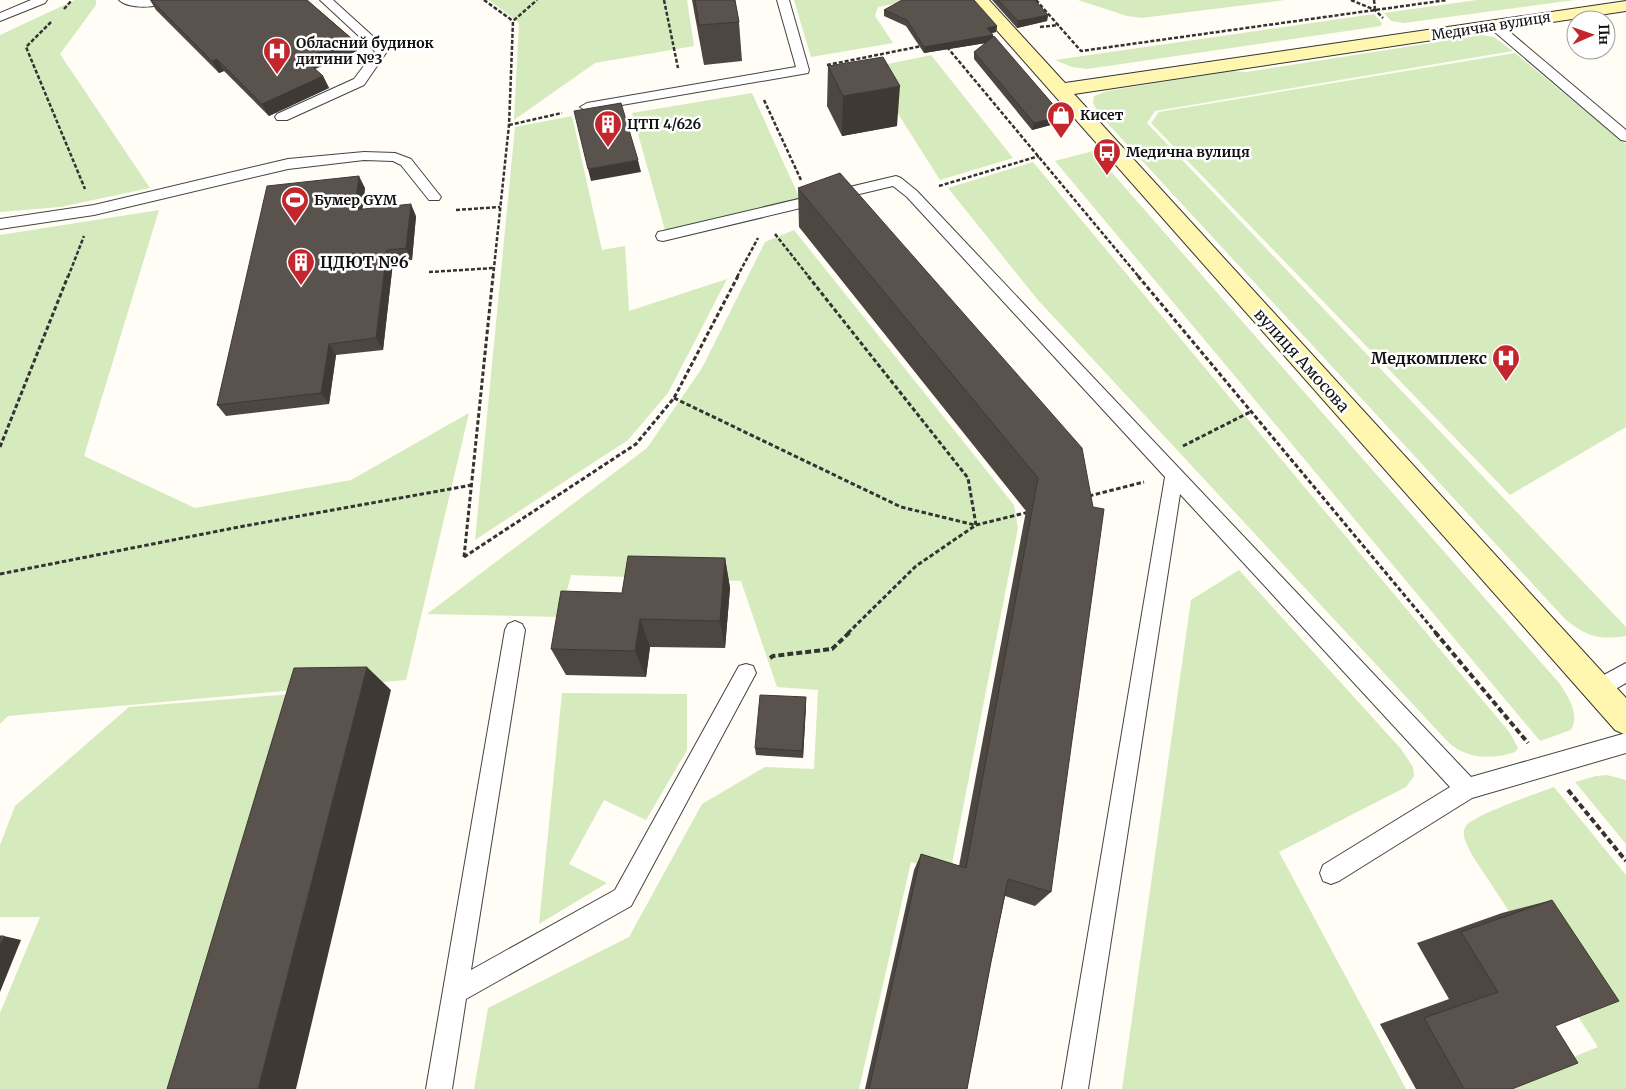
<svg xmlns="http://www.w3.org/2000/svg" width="1626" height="1089" viewBox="0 0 1626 1089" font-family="Merriweather,serif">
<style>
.green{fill:#d5ebbd}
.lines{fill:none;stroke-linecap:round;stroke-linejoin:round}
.lane-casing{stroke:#444;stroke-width:2}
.secondary-casing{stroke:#333;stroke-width:2}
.path-far2{stroke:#333;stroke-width:2.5;stroke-dasharray:4 2;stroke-linecap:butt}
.path-far1{stroke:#333;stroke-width:3;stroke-dasharray:4.5 2.5;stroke-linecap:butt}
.path{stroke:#333;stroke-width:4;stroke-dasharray:6 3;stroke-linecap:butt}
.lane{fill:#fff;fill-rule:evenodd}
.secondary{fill:#fff6b0;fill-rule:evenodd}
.wall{fill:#4d4742}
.shaded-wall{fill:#3f3936}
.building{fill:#5a524d;stroke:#3f3936}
.labels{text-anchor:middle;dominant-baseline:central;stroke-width:5;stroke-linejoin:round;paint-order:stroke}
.far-street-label{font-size:14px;fill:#111;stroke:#fff}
.far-poi-label{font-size:14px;font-weight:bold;fill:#111;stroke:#fff;text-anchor:start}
.poi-label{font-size:16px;font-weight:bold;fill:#111;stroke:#fff;text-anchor:start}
.street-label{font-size:16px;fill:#111;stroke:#fff}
</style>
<rect width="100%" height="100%" fill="#fffdf5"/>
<g class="green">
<polygon points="75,0 96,0 96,5 60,54 150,188 60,207 0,212 0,35"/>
<polygon points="489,0 687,0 694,46 595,63 514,120 519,23"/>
<polygon points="794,0 902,0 903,2 878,7 875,16 893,43 811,57"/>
<polygon points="1078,0 1285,0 1141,18 1127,16"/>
<polygon points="1477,0 1575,0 1404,23 1391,21 1384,13"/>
<polygon points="1374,14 1382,23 1381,26 1087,69 1072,67 1055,60"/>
<path d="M 1482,35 L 1494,37 L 1513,51 L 1155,111 L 1147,123 L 1626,627 L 1626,636 C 1598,640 1587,637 1565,619 L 1098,113 L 1093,102 L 1094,96 L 1107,91 L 1232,71 L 1246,72 Z"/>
<polygon points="1515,53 1626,144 1626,427 1510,495 1151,123 1159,112"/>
<polygon points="931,55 1013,158 940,180 869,68"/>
<polygon points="752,93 800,199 665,230 632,113"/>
<polygon points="572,116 602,250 625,246 629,311 727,279 668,393 628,440 475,540 515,127"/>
<path d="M 1093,151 L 1560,684 C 1569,698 1580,715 1571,730 L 1540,741 L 1055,161 Z"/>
<path d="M 1033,162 L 1510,733 L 1518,748 L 1515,752 C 1492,760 1466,759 1448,742 L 1037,299 L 948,188 Z"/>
<polygon points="159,210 84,456 195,508 351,480 469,413 406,680 8,716 0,724 0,235"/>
<polygon points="794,230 1014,505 1018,528 950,874 911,862 859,1089 474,1089 488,1008 629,937 702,804 765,767 814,769 818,690 777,687 741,581 571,575 560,617 427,614 647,448 702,368 765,242"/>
<polygon points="1239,570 1401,749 1413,767 1414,776 1406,787 1279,852 1406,1089 1122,1089 1191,600"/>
<polygon points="318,692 207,1089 0,1089 0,1013 40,917 0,917 0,845 15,806 129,707"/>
<polygon points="562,693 687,694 687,750 646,820 604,800 569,864 607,883 539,924"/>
<polygon points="1607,775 1626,780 1626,844 1575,782 1596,776"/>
<path d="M 1554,787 L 1626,875 L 1626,1089 L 1494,1089 L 1598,1047 L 1472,855 C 1468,846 1460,835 1466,826 C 1473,815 1538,793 1554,787 Z"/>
</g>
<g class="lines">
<g class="lane-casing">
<g id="lane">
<polygon points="31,0 47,0 45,3 0,21 0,13"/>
<path d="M 119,0 L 168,0 C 159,9 128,9 119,0 Z"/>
<polygon points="320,0 333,0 388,50 364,85 287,120 277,120 275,117 277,114 354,79 375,51"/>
<polygon points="777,0 789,0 809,70 808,73 587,111 580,107 587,103 796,67"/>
<polygon points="1494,21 1498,22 1626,130 1626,141 1621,140 1490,28 1488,25"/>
<polygon points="364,152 395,153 411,159 441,197 439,200 429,200 401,165 393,161 364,160 288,169 94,215 0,229 0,219 94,205 288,159"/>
<polygon points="896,176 901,178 917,191 1471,777 1626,733 1626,753 1472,798 1339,881 1331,884 1323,881 1320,873 1323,865 1450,787 1180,494 1088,1089 1062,1089 1165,477 907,197 893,186 663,241 658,240 656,236 658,232 663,231"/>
<polygon points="515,621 522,624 525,630 471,970 615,890 739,666 746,664 753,666 756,673 631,906 466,999 452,1089 426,1089 505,630 508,624"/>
<polygon points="1626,663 1626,683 1598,699 1591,696 1588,689 1591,682"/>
</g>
</g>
<g class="secondary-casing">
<polygon id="secondary" points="970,0 989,0 1065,83 1626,1 1626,11 1074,94 1626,698 1626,735 1615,730"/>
</g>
<g class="path-far2">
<polyline points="484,0 513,21"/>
<polyline points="664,0 678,68"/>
<polyline points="1036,0 1081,51 1447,0"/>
<polyline points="1351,0 1375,10 1383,18"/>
<polyline points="1374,0 1375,9"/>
<polyline points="64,9 72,0"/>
<polyline points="51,22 26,47 85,189"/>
<polyline points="1040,27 1059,25"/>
<polyline points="947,47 1139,277"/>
<polyline points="827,65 922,46"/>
<polyline points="764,100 801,180"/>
<polyline points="509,125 562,113"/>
<polyline points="939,186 1039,156"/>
<polyline points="456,210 500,207"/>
<polyline points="775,234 809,277"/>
<polyline points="429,272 494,268"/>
<polyline points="68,277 84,236"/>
<polyline points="493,277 509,125 513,21 537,0"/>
<polyline points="737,277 758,238"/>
</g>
<g class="path-far1">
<polyline points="808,276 968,478 976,525"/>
<polyline points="1138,276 1436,633"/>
<polyline points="674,398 901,507 975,525"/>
<polyline points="1183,446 1252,411"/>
<polyline points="0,447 68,276"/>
<polyline points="1089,496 1144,482"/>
<polyline points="464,557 493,276"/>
<polyline points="464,557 636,444 674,398 738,276"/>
<polyline points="0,574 244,526 472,485"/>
<polyline points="848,633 916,566 976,525 1029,512"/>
</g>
<g class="path">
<polyline points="1435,632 1528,743"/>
<polyline points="770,658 773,656 832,649 850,632"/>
<polyline points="1568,790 1626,861"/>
</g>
<use href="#lane" class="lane"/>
<use href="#secondary" class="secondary"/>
</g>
<g class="wall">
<polygon points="150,0 307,0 351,38 357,51 315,69 323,76 329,88 269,116 224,71 219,73 156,10"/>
<polygon points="692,0 735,0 739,22 742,61 704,65"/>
<polygon points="992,0 1035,0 1048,15 1047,21 1017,28"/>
<polygon points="884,10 997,26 996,32 992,33 993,35 993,37 1063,116 1062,122 1032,130 974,59 974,52 986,43 924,53 906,26 884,16"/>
<polygon points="828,66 897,126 842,136 827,106"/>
<polygon points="365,188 362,209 416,216 412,260 393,262 383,350 336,355 329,404 226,416 217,405"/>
<polygon points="798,188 1082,448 1051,892 1035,906 1005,896 991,962 967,1089 865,1089 914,870 921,854 959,866 1026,511 799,227"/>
<polygon points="725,558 730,588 725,648 650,647 646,677 566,675 551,649"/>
<polygon points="806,705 803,758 756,755 755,748"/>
<polygon points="1552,900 1555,1026 1512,1089 1416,1089 1380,1024 1449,999 1417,943 1502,913"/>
</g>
<g class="shaded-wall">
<polygon points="1048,15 1047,21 1017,28 1018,21"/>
<polygon points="997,26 996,32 986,34 987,28"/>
<polygon points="993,35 992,42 924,53 924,47"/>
<polygon points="351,38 357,51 310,71 304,59"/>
<polygon points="217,59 224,71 219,73 212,61"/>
<polygon points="323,76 329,88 269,116 262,104"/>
<polygon points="900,86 897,126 842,136 843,96"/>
<polygon points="1063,116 1062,122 1032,130 1034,123"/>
<polygon points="638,160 641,172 591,181 588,169"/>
<polygon points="359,176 365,188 361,222 354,210"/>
<polygon points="411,204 416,216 412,260 406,248"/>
<polygon points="387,250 393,262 383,350 376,338"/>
<polygon points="329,344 336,355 329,404 321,393"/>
<polygon points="725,558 730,588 725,648 720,621"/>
<polygon points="640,619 650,647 646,677 635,651"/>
<polygon points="367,667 391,690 296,1089 258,1089"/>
<polygon points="806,697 806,705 803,758 802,751"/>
<polygon points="4,936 21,940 0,992 0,946"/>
</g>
<g class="building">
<polygon points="151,0 307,0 351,38 304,59 323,76 262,104 217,59 212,61"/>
<polygon points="695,0 735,0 739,22 699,25"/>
<polygon points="902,0 974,0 997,26 987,28 993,35 924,47 907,20 884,10"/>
<polygon points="998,0 1035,0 1048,15 1018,21"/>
<polygon points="994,36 1063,116 1034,123 974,52"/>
<polygon points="883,57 900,86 843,96 828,66"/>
<polygon points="621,103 638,160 588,169 574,111"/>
<polygon points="840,173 1082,448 1093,507 1104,509 1051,892 1008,879 991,962 967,1089 869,1089 921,854 966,868 1038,478 798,188"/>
<polygon points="359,176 354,210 411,204 406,248 387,250 376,338 329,344 321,393 217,405 267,186"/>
<polygon points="628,556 725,558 720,621 640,619 635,651 551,649 561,591 622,593"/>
<polygon points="367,667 258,1089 167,1089 294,668"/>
<polygon points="760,695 806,697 802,751 755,748"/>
<polygon points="1552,900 1619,1001 1555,1026 1578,1063 1512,1089 1464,1089 1424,1018 1498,992 1461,932"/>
<polygon points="0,936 4,936 0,946"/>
</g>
<defs>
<g id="hospital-pin" transform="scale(1.4375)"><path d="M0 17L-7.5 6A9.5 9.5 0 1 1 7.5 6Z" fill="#c4262e" stroke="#fff"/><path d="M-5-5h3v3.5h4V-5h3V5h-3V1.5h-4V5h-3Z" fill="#fff"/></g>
<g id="shop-pin" transform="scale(1.4375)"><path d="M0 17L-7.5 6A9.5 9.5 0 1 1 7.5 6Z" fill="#c4262e" stroke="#fff"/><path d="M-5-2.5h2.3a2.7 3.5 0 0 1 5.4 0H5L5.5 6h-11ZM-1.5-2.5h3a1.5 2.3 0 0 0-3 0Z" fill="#fff"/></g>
<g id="building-pin" transform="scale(1.4375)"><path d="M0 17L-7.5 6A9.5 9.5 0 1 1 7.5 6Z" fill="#c4262e" stroke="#fff"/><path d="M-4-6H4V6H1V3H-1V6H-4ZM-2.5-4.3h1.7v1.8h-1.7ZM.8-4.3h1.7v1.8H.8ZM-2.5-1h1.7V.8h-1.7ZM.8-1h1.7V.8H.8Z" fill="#fff"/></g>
<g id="bus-pin" transform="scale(1.4375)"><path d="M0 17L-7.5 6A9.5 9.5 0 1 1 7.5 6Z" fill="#c4262e" stroke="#fff"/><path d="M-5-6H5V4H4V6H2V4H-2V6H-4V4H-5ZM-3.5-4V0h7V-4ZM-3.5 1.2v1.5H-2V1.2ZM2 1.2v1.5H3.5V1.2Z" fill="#fff"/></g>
<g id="stadium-pin" transform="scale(1.4375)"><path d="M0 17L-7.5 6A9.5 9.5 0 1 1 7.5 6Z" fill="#c4262e" stroke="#fff"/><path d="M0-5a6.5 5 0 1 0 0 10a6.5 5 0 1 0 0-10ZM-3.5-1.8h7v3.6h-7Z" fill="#fff"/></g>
</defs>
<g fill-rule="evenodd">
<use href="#hospital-pin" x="277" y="51"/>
<use href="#shop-pin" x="1061" y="115"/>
<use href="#building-pin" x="608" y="124"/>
<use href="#bus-pin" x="1107" y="152"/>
<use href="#stadium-pin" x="295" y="200"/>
<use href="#building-pin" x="301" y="262"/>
<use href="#hospital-pin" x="1506" y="358"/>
</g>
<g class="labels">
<g class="far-street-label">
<text transform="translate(1491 26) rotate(-9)">Медична вулиця</text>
</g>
<g class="far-poi-label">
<text x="296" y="43">Обласний будинок<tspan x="296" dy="16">дитини №3</tspan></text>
<text x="1080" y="115">Кисет</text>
<text x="627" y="124">ЦТП 4/626</text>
<text x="1126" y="152">Медична вулиця</text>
<text x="314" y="200">Бумер GYM</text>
</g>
<g class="poi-label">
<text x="320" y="262">ЦДЮТ №6</text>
<text x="1487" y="358" text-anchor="end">Медкомплекс</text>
</g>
<g class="street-label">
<text transform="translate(1302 360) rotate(48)">вулиця Амосова</text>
</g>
</g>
<g transform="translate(1591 35) rotate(88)"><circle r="24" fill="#ffffff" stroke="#a0a0a0"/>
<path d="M0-4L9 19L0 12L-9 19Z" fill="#c4262e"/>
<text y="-8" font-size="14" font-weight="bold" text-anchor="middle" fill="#111111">Пн</text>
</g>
</svg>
